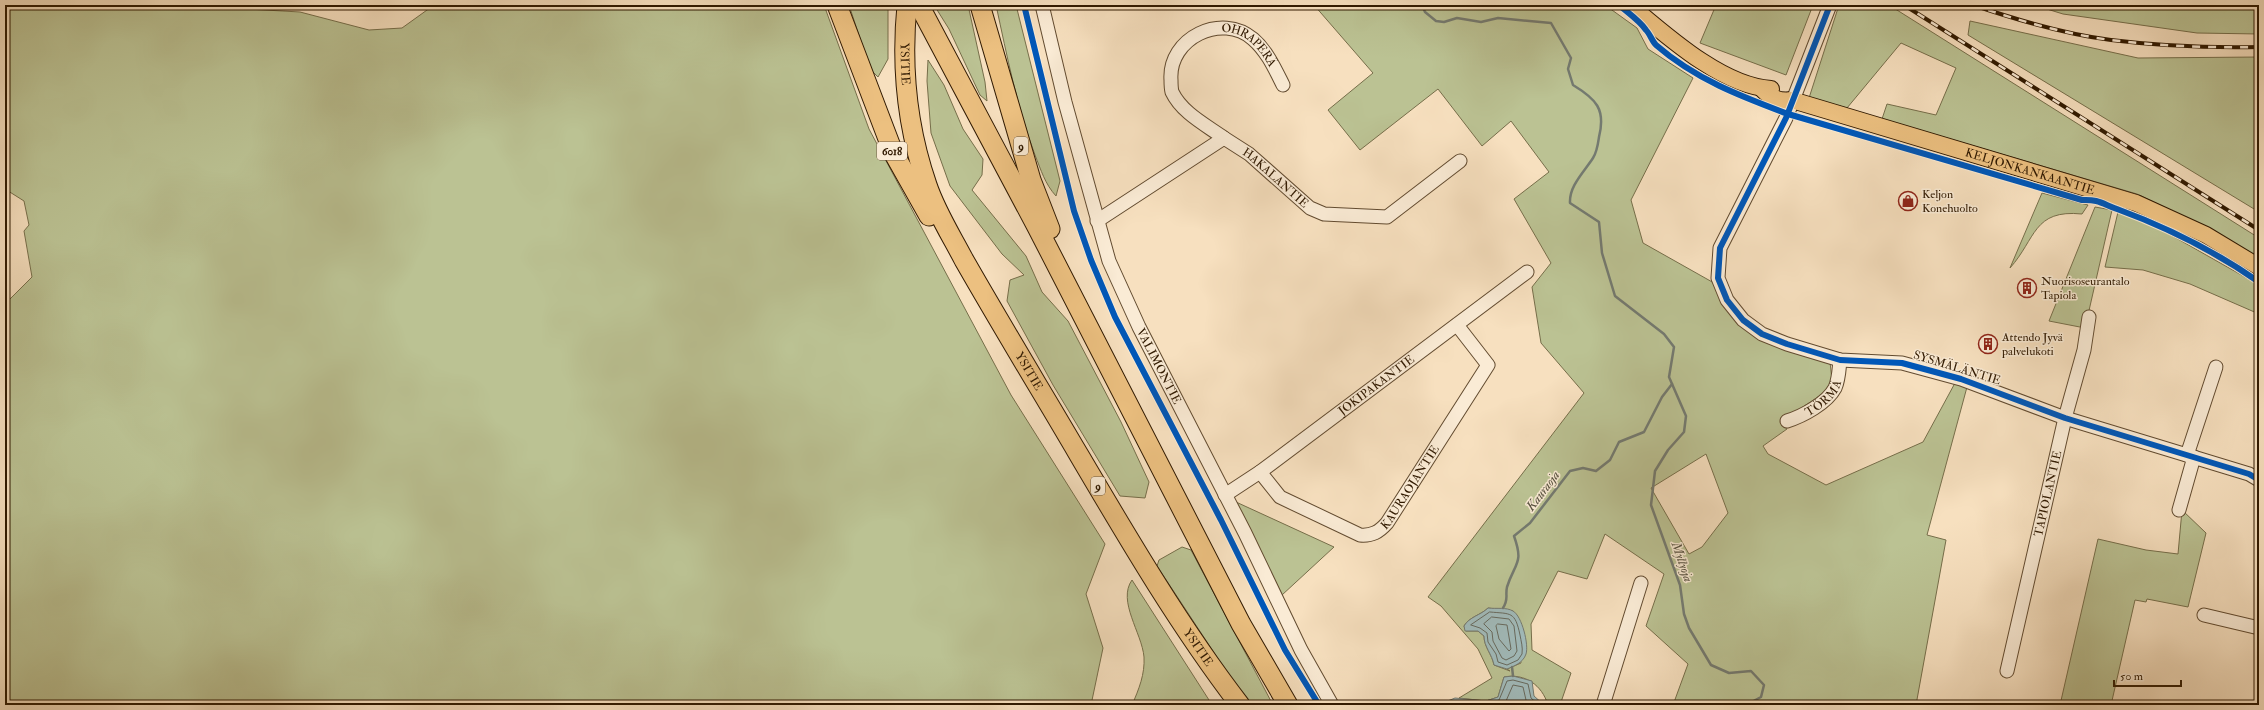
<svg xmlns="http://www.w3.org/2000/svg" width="2264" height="710" viewBox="0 0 2264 710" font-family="'IM FELL Double Pica',serif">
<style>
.green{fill:#bbc293;stroke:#766e4a;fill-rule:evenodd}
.water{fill:#a1bbbb;stroke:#747a70}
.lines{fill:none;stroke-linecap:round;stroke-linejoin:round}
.shore{stroke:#686a5e;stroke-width:1}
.stream{stroke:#747a70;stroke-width:2.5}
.minor-casing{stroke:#624b30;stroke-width:15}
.major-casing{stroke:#301900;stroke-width:18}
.highway-casing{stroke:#301900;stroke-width:21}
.minor{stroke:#faebd5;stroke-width:13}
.major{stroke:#ecc080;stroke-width:16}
.highway{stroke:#ecc080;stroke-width:19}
.rail-casing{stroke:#301900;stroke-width:4}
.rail{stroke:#faebd5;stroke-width:2.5;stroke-dasharray:8;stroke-linecap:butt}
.cycleway-casing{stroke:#faebd5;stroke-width:8}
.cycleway{stroke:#0057b8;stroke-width:6}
.labels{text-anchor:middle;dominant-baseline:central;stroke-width:3;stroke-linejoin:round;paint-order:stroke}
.shield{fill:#faebd5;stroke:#6d5840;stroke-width:1}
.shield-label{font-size:11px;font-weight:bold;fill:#301900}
.street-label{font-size:12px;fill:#301900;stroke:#faebd5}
.poi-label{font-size:12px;fill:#301900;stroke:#faebd5;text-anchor:start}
.water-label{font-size:13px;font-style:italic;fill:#585241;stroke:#faebd5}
</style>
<rect width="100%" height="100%" fill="#f7e0bf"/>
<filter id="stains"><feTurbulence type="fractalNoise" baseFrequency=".005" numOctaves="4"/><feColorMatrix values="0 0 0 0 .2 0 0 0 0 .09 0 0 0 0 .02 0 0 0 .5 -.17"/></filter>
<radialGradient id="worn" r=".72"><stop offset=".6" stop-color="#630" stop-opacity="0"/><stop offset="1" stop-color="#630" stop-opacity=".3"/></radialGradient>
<g class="green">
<polygon points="5,5 224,5 230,8 300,12 369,30 402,28 434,5 824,5 869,129 1011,395 1105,544 1086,594 1103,648 1091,705 5,705 5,304 32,277 24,231 29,225 24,201 5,189"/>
<polygon points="849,5 888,5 888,59 878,77 870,69"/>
<polygon points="934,5 968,5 985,82 987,101 980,95 949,29"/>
<path d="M 996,5 L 1016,5 L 1060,181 L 1056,196 C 1045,184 1041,170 1035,155 C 1017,107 1007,56 996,5 Z"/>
<path d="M 1314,5 L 1605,5 L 1637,28 L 1648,49 L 1693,78 L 1631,200 L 1643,243 L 1714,283 L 1723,305 L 1740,324 L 1830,362 L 1832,380 L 1830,389 L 1783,420 L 1787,429 L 1763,446 L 1768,454 L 1826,485 L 1923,442 L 1955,383 L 1967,387 L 1927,535 L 1946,540 L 1916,705 L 1673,705 L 1688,664 L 1646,626 L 1664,574 L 1605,534 L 1587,579 L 1558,571 L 1531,624 L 1532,650 L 1571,673 L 1560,705 L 1548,705 C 1542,685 1525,673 1504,677 L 1498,697 L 1486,701 L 1459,698 L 1492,678 L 1478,649 L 1441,606 L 1428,597 L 1584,393 L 1541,343 L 1532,287 L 1551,263 L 1514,199 L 1549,172 L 1511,121 L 1482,146 L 1438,89 L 1360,150 L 1328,110 L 1373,73 ZM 1706,454 L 1728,513 L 1702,547 L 1689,554 L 1651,488 ZM 1488,608 L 1513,611 L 1521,663 L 1507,669 L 1510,671 L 1494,665 C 1492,654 1484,647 1484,636 L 1478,631 L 1466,631 L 1464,626 C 1469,617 1481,615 1488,608 Z"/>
<polygon points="1716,5 1813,5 1786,75 1700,43"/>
<polygon points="1839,5 1889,5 2259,238 2259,259 2214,231 2137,194 1882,119 1887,104 1936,115 1956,68 1901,43 1847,108 1809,98"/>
<polygon points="2034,5 2259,5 2259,34 2197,33 2063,14"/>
<polygon points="1970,21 2138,58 2259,57 2259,212 1968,35"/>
<polygon points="928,60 944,85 963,129 983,159 982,175 972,190 1026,256 1042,292 1068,321 1121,422 1149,482 1145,498 1120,496 1053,385 1007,301 1010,280 1024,275 1002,254 950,186 931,133 927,81"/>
<path d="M 2042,193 L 2088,205 L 2082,214 C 2033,209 2036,239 2010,268 Z"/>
<polygon points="2095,207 2112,210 2085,328 2049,321"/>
<polygon points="2118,212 2162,230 2252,281 2259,287 2259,314 2190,284 2143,270 2105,267"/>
<polygon points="1236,502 1334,547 1282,595"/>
<polygon points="2182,510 2206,533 2188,607 2147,599 2146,602 2135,600 2111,705 2060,705 2098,539 2146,550 2178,554"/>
<polygon points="1182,547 1191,550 1273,705 1252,705 1234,683 1157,566 1159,560"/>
<path d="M 1132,580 L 1209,700 L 1213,705 L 1132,705 C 1139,689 1145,674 1144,657 C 1142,633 1117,601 1132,580 Z"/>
</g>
<g class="water">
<path d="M 1488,608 C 1497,609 1506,607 1513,611 C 1522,616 1529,645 1526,654 C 1523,663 1514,666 1507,669 L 1494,665 C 1492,654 1484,647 1484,636 L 1478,631 L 1465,631 L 1464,626 C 1469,617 1481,615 1488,608 Z"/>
<polygon points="1513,676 1532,681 1534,696 1544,705 1438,705 1455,698 1486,701 1498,697 1504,677"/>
</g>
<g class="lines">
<g class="shore">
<path d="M 1490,612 C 1511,614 1515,611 1520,635 C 1521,641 1523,647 1522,654 L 1518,660 L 1507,665 L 1498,662 L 1496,654 L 1488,642 L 1487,633 L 1480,628 L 1471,625 Z"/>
<polygon points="1492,617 1509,619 1514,626 1517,651 1514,656 1506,660 1502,658 1493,641 1492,632 1484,624"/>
<polygon points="1498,624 1507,625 1511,649 1509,651 1499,639 1496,626"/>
<path d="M 1445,705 C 1464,699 1479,707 1499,700 L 1507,681 L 1513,680 L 1528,684 L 1531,698 L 1539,705"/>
<polyline points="1501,705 1506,701 1513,685 1523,687 1526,700 1531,705"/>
</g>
<g class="stream">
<path d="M 1422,5 L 1425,12 L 1436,21 L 1444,22 L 1457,18 L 1481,22 L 1498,18 L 1551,23 L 1571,58 L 1568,69 L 1573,85 C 1596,99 1606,109 1599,137 C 1598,144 1597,152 1593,158 C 1584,172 1569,186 1570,203 L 1599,222 L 1602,253 L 1615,296 L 1664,334 L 1674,347 L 1669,377 L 1686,416 L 1684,432 L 1668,450 L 1655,471 L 1651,505 L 1680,585 L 1684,614 L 1689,628 L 1711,665 L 1729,673 L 1751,671 L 1764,685 L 1761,697 L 1746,705"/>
<path d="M 1503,608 C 1509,599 1505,596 1507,587 C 1515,562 1524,564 1514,536 L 1530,523 L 1570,471 L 1583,468 L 1596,471 L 1610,460 L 1619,442 L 1644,432 L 1662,397 L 1672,384"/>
<polyline points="1512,667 1513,676"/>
</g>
<g class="minor-casing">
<g id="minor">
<path id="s1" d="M 1042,5 L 1065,102 L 1109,261 L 1139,327 L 1245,533 L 1301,650 L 1332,705"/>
<polyline points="1830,5 1786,118 1720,248 1718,278 1727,300 1743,320 1762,334 1787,344 1840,360 1902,363 1961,379 2065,418 2249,474 2259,480"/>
<path id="s2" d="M 1224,138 C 1206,125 1182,113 1172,92 C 1171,88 1171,84 1171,80 C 1168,38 1222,12 1253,39 C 1267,51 1275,69 1283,85"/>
<path id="s3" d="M 1097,221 L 1224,138 L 1249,154 L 1310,208 L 1324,214 L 1387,217 L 1460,161"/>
<path id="s4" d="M 1787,421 C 1803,416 1827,403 1835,388 C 1839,379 1839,369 1840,360"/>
<polyline points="2187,455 2216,367"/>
<path id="s5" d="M 1260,472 L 1280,497 L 1360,535 C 1372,536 1379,532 1387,523 L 1488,365 L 1457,325"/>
<path id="s6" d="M 1225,495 L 1260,472 L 1527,272"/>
<polyline points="2179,510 2194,457"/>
<polyline points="2204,615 2259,628"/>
<path id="s7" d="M 2007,671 L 2065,418 L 2084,350 L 2089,317"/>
<polyline points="1603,705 1641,583"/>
</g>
</g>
<g class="major-casing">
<g id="major">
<path d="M 1630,5 C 1667,36 1722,86 1771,89"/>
<path id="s8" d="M 1762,89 C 1770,98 1779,102 1792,100 L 2136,203 L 2206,235 L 2259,267"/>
</g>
</g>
<g class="highway-casing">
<g id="highway">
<polyline points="837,5 893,152 929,216"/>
<path id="s9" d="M 907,5 C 901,66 907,127 927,185 C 936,212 951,235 964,260 C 988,302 1013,344 1038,386 C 1103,494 1164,606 1240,705"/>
<polyline points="919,5 1037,227 1241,624 1288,705"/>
<polyline points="980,5 1031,180 1050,229"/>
</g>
</g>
<use href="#minor" class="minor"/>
<use href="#major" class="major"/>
<use href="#highway" class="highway"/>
<g class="rail-casing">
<g id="rail">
<polyline points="1904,5 2259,230"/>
<path d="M 1973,5 C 2017,20 2064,34 2111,40 C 2160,46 2209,48 2259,47"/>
</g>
</g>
<use href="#rail" class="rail"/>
<g class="cycleway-casing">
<g id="cycleway">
<polyline points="1024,5 1074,211 1091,260 1115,317 1221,520 1285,650 1319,705"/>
<path d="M 1619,5 C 1628,13 1639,20 1646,30 C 1650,34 1652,41 1656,45 C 1695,79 1740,96 1788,114 L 2082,200 C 2098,199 2103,204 2117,209 C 2166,227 2216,252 2259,282"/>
<polyline points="1830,5 1786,118 1720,248 1718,278 1727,300 1743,320 1762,334 1787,344 1840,360 1902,363 1961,379 2065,418 2249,474 2259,480"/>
</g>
</g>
<use href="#cycleway" class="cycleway"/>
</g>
<defs>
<g id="shop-ring" transform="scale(1)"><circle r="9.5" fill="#faebd5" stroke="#8f2418" stroke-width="1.5"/><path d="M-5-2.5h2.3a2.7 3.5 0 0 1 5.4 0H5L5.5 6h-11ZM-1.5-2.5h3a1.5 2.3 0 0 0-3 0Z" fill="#8f2418"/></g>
<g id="building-ring" transform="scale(1)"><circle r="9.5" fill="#faebd5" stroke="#8f2418" stroke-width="1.5"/><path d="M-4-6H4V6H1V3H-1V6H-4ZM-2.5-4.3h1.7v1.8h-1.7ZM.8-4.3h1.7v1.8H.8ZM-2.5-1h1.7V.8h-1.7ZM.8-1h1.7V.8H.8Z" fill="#8f2418"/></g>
</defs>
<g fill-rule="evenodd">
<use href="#shop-ring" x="1908" y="201"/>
<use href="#building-ring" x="2027" y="288"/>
<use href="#building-ring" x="1988" y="344"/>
</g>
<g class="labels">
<g class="shield">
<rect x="1014" y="137" width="14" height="18" rx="3"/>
<rect x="877" y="142" width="30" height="18" rx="3"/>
<rect x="1091" y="477" width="14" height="18" rx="3"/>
</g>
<g class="shield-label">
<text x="1021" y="146">9</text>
<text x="892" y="151">6018</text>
<text x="1098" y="486">9</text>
</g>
<g class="street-label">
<text stroke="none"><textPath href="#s2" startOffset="197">OHRAPERÄ</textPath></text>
<text stroke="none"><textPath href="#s9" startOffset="59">YSITIE</textPath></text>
<text stroke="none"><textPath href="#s8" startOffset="282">KELJONKANKAANTIE</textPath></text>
<text stroke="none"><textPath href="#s3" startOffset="217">HAKALANTIE</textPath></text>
<text stroke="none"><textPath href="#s1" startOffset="381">VALIMONTIE</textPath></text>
<text transform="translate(1957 368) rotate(17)">SYSMÄLÄNTIE</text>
<text stroke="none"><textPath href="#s9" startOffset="395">YSITIE</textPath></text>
<text stroke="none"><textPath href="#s6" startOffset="187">JOKIPAKANTIE</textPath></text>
<text stroke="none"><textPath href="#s4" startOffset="44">TÖRMÄ</textPath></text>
<text stroke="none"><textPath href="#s5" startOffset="194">KAURAOJANTIE</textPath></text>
<text stroke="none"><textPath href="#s7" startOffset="182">TAPIOLANTIE</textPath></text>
<text stroke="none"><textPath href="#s9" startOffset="719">YSITIE</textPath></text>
</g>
<g class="poi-label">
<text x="1922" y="194">Keljon<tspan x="1922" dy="14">Konehuolto</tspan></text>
<text x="2041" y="281">Nuorisoseurantalo<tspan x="2041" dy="14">Tapiola</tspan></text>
<text x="2002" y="337">Attendo Jyvä<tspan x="2002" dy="14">palvelukoti</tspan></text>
</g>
<g class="water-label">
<text transform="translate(1543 491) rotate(-53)">Kauraoja</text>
<text transform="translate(1682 562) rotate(71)">Myllyoja</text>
</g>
</g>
<rect width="2264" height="710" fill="none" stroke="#f7e0bf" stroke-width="20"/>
<rect x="6" y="6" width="2252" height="698" fill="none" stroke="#301900" stroke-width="2"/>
<rect x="10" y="10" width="2244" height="690" fill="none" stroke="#301900"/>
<path d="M2114 680v6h67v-6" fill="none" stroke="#301900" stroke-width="2"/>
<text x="2120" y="680" font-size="12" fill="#301900" stroke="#faebd5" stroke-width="3" paint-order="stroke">50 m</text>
<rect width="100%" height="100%" filter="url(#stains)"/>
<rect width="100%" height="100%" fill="url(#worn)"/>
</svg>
